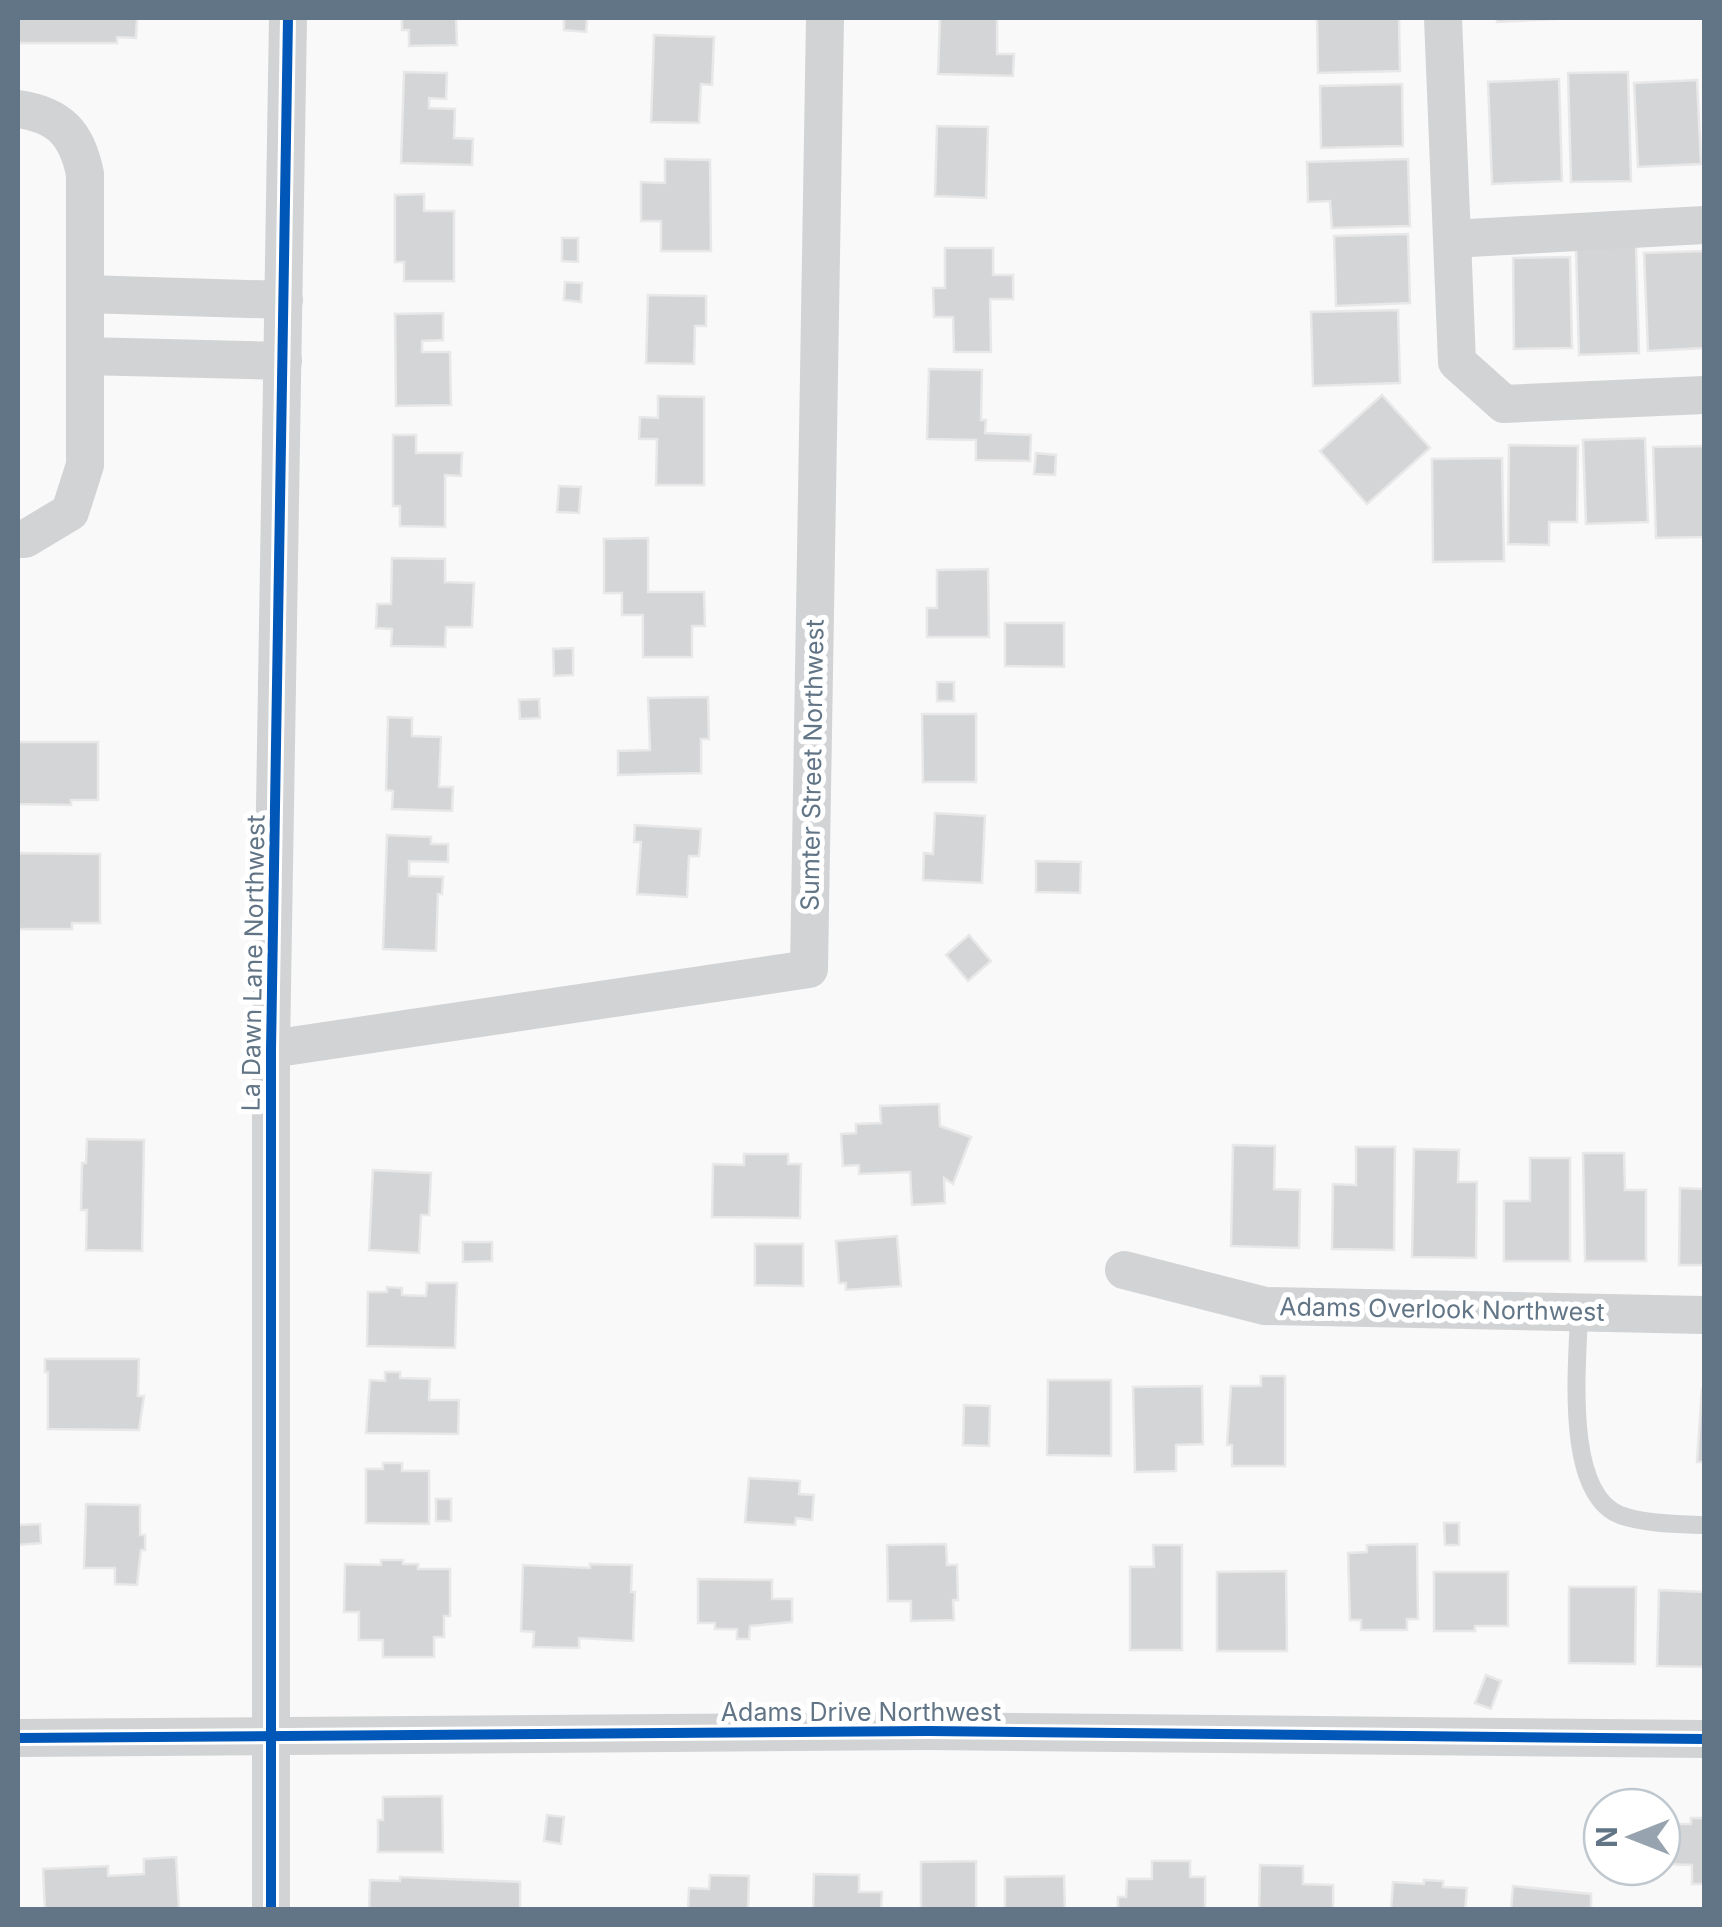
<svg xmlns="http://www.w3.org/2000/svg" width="1722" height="1927" viewBox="0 0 1722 1927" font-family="Inter,sans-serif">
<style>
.building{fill:#d4d5d7;stroke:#e8e8e8;stroke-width:2.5}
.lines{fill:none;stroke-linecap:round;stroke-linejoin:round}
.lane{stroke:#d2d3d4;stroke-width:18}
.street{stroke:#d2d3d4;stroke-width:38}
.cycleway-casing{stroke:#fff;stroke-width:16}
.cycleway{stroke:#0057b8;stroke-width:10}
.labels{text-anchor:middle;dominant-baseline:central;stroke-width:10;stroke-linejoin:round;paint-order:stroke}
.street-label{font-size:25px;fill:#627586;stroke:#fff}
</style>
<rect width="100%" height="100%" fill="#f9f9f9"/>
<g class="building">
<polygon points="18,18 137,18 136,38 117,37 117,43 18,43"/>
<polygon points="402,18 456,18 457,45 409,46 409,30 402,30"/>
<polygon points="564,18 587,18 586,32 564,30"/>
<polygon points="940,18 997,18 997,54 1014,54 1013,76 938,74"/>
<polygon points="1317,18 1399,18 1400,71 1318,73"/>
<polygon points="1497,18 1554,18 1554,19 1497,22"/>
<polygon points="654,35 714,37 712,85 701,84 699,123 651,122"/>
<polygon points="404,72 447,73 446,99 429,98 429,108 455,109 454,138 473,139 472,165 401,163"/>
<polygon points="1628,72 1631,181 1571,182 1568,73"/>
<polygon points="1559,79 1562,181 1492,184 1488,82"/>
<polygon points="1697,80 1701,164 1638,167 1634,83"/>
<polygon points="1402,84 1403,146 1321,148 1320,86"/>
<polygon points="937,126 988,127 986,198 935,196"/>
<polygon points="665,159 710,160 711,251 661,251 661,221 641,221 641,182 665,183"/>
<polygon points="1408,159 1410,226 1332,228 1330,201 1308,202 1307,162"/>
<polygon points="424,194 424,211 454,211 454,281 404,281 404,262 395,262 395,195"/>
<polygon points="1408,234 1410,303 1336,306 1334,236"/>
<polygon points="562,238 578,238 578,262 562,261"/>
<polygon points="1636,245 1639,353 1579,355 1576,247"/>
<polygon points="945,248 993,248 993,275 1013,275 1013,299 990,299 991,352 954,352 953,317 934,317 933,288 945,288"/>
<polygon points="1704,251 1704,348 1648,351 1644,253"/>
<polygon points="1570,257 1572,348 1514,349 1513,258"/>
<polygon points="565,282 582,283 581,302 564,300"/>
<polygon points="648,295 706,296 706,326 695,326 694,364 646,363"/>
<polygon points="1398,310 1400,383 1313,386 1311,312"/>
<polygon points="443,313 443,340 422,341 422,352 450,352 451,405 396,406 395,314"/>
<polygon points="929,369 982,370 981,420 986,420 985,433 1031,435 1030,461 976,460 976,440 927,439"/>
<polygon points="1382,395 1430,448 1367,504 1320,451"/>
<polygon points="658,396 704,397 704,485 656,485 657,439 639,439 640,417 658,418"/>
<polygon points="393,435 416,435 416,453 462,453 461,476 445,475 445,527 400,526 400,506 393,506"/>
<polygon points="1645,438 1648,522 1586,524 1583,440"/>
<polygon points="1509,445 1578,446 1577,522 1549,522 1549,545 1508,544"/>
<polygon points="1704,446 1704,537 1656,538 1653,447"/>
<polygon points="1036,453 1056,455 1055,475 1034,474"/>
<polygon points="1502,458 1504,561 1433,562 1432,459"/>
<polygon points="559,486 581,487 579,513 557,512"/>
<polygon points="648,538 648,592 704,592 705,626 692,626 692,657 643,657 643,615 622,615 622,593 604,593 604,539"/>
<polygon points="392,558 445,559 445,582 474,583 472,627 446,627 445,647 391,646 392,629 376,628 377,604 391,604"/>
<polygon points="988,569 989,637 927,637 927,608 937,608 937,570"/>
<polygon points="1005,623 1064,623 1064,667 1005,666"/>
<polygon points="573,648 573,675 554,676 553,649"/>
<rect x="937" y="682" width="17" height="19"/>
<polygon points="708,697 709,739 701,739 701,773 618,775 618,751 650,750 648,698"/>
<polygon points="539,699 540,718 520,719 519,700"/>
<polygon points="922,714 976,714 976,782 923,782"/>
<polygon points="388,717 412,718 412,736 441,737 439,787 453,787 452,811 392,809 393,791 386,790"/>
<polygon points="18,742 98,742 98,800 71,800 71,805 18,804"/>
<polygon points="935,813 985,816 982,883 923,880 924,853 933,854"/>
<polygon points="635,825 701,829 699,856 689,856 687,897 637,894 641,842 634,842"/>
<polygon points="387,835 431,837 431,844 448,844 448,862 409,861 409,876 443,877 442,894 438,894 436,951 383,949"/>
<polygon points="18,853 100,854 100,923 72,923 72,929 18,929"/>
<polygon points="1036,861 1081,862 1080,893 1036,892"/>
<polygon points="969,935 991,961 968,981 946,955"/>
<polygon points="939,1104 940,1126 971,1137 953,1184 944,1178 945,1203 912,1205 910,1172 859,1174 859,1165 843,1166 841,1134 856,1133 856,1124 881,1123 880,1106"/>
<polygon points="87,1139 144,1140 142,1251 86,1250 87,1210 81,1210 82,1163 86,1163"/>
<polygon points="1233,1145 1275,1146 1274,1189 1300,1190 1299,1248 1231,1246"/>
<polygon points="1356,1147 1395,1147 1394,1250 1332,1249 1333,1184 1356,1185"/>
<polygon points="1414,1149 1459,1150 1458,1182 1477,1182 1476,1258 1412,1257"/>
<polygon points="1583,1153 1624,1153 1625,1190 1646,1190 1646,1261 1585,1261"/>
<polygon points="744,1154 788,1154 788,1164 801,1164 800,1218 712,1217 713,1164 744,1165"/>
<polygon points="1704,1154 1704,1265 1679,1265 1680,1188 1704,1189"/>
<polygon points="1530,1158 1570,1158 1570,1261 1504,1261 1504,1201 1530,1201"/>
<polygon points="373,1170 431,1173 429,1215 421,1215 419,1253 369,1250"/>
<polygon points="897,1236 901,1286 846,1290 846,1283 839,1283 836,1241"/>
<polygon points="463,1242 492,1242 492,1261 463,1262"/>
<polygon points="755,1244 803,1244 803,1286 755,1285"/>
<polygon points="427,1283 457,1283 455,1348 367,1346 368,1292 387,1292 387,1287 402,1288 402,1295 426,1296"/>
<polygon points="45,1359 139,1359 138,1396 144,1396 139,1430 48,1429 48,1372 45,1372"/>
<polygon points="385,1372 400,1372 400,1378 430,1379 429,1400 459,1400 458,1434 366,1433 370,1380 385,1381"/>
<polygon points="1261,1376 1285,1376 1285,1466 1232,1466 1232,1445 1227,1445 1231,1386 1261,1386"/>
<polygon points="1048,1380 1111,1380 1111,1456 1047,1455"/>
<polygon points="1202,1386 1203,1444 1176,1445 1176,1471 1135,1472 1133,1387"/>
<polygon points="1702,1389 1704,1389 1704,1462 1697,1462"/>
<polygon points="964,1405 990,1406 989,1446 963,1445"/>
<polygon points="383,1463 402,1463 402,1471 429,1471 429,1524 366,1523 366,1469 383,1469"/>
<polygon points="749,1478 800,1481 799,1494 814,1495 812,1520 796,1518 795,1525 745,1522"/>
<rect x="436" y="1499" width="15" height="22"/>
<polygon points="86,1504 140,1505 140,1535 145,1535 145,1550 141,1550 137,1585 115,1584 115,1568 84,1568"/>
<polygon points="1444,1523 1459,1523 1459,1545 1445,1545"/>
<polygon points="40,1524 41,1543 18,1545 18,1525"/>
<polygon points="946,1544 947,1565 957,1565 958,1600 953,1600 954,1620 911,1621 911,1601 888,1601 887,1545"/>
<polygon points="1417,1544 1418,1619 1407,1619 1407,1630 1361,1630 1361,1620 1350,1620 1348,1553 1367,1552 1367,1545"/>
<polygon points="1153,1545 1182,1545 1182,1650 1130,1650 1130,1567 1154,1567"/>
<polygon points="381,1560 403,1560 403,1564 418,1564 418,1569 450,1569 450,1616 444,1616 444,1637 434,1637 434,1657 383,1657 383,1640 359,1640 359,1612 344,1612 345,1564 381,1565"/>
<polygon points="590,1564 632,1565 631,1592 635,1592 633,1641 579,1638 579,1648 533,1647 534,1632 521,1631 523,1565 590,1568"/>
<polygon points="1286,1571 1287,1651 1217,1651 1217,1572"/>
<polygon points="1434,1572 1508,1572 1508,1626 1475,1626 1475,1631 1434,1631"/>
<polygon points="698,1579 772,1580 772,1599 792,1599 792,1622 750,1626 749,1639 737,1639 737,1629 715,1629 715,1623 698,1623"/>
<polygon points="1569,1587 1636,1587 1635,1664 1569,1663"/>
<polygon points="1659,1590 1704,1592 1704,1667 1657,1666"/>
<polygon points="1486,1675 1501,1681 1491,1709 1475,1703"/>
<polygon points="442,1796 443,1852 378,1852 378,1820 383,1820 383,1797"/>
<polygon points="547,1815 564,1817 561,1844 544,1841"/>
<polygon points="1691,1818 1704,1818 1704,1884 1692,1884 1692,1865 1662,1864 1662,1824 1691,1824"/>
<polygon points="176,1857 179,1910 45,1910 43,1869 108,1866 108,1876 144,1874 144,1859"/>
<polygon points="976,1861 976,1910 921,1910 921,1862"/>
<polygon points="1152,1861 1190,1861 1190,1877 1205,1877 1205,1910 1118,1910 1118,1897 1126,1897 1127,1879 1152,1879"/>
<polygon points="1260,1865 1303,1866 1303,1884 1333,1885 1333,1910 1259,1910"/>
<polygon points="814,1874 859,1875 859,1892 882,1892 881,1910 813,1910"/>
<polygon points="710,1875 749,1876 748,1910 688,1910 689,1888 709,1889"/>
<polygon points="1064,1876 1065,1910 1005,1910 1005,1877"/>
<polygon points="400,1877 520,1882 520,1910 369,1910 370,1880 400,1881"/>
<polygon points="1424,1880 1443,1881 1443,1887 1467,1888 1465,1910 1391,1910 1393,1882 1424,1884"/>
<polygon points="1513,1886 1591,1894 1591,1910 1511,1910"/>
</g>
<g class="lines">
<path class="lane" d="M 1579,1312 C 1578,1362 1563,1492 1620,1515 C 1644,1524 1679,1524 1704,1525"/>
<g class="street">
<polyline points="1443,18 1457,362 1504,404 1704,395"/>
<path d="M 18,109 C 60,115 77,134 85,174 L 85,465 L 70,512 L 25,539 L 18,539"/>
<polyline points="1452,239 1704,225"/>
<polyline points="85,294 284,300"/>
<polyline points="85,356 283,361"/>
<polyline points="271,1049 809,969 825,18"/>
<polyline points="1124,1270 1265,1306 1704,1315"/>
<polyline points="18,1738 928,1731 1704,1739"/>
<polyline points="271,1910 271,1049 288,18"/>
</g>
<g class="cycleway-casing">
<g id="cycleway">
<polyline points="18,1738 928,1731 1704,1739"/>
<polyline points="271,1910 271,1049 288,18"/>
</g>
</g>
<use href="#cycleway" class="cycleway"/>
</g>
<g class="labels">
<g class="street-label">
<text transform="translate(812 765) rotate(-89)">Sumter Street Northwest</text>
<text transform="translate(253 963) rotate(-89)">La Dawn Lane Northwest</text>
<text transform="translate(1442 1309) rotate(1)">Adams Overlook Northwest</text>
<text x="861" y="1712">Adams Drive Northwest</text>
</g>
</g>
<rect width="1722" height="1927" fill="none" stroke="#627586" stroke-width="40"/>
<g transform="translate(1632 1837) rotate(270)"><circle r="48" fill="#ffffff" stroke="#c0c8cf" stroke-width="2.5"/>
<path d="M0-8L18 38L0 25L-18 38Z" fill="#97a3ae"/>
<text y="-15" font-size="28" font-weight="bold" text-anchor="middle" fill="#627586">N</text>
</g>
</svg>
